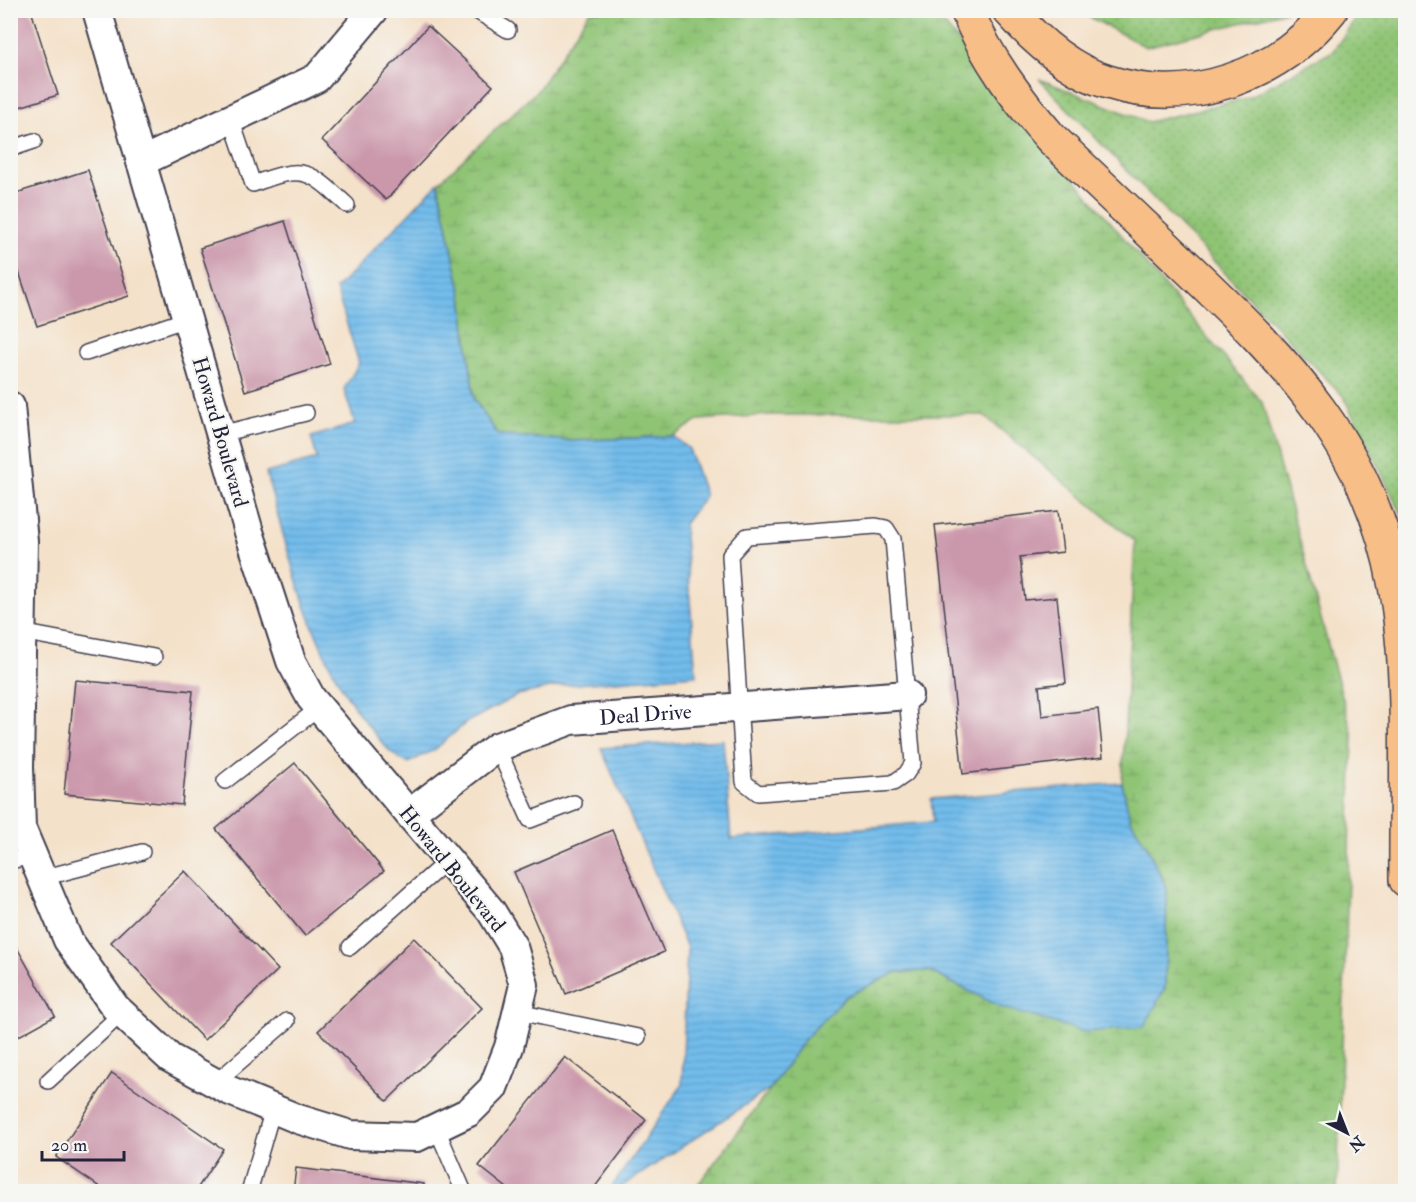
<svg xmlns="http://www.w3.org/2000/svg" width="1416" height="1202" viewBox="0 0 1416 1202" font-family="'IM FELL Double Pica',serif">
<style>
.grass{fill:url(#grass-dots);stroke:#587358;stroke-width:1.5}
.wetland{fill:url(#wetland-marsh);stroke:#587358;stroke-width:1.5}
.water{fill:url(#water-rules);stroke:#4a6f93;stroke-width:1.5}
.building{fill:#cb98ab}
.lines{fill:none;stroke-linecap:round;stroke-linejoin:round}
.lane-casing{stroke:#423f50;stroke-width:18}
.street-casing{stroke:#423f50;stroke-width:32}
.highway-casing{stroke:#423f50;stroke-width:36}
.lane{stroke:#fff;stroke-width:15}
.street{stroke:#fff;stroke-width:28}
.highway{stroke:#f7be88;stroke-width:33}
.labels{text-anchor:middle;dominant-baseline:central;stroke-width:4.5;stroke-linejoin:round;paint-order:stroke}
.street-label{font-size:21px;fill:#22223b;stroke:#f6f6f2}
</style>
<defs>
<pattern id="grass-dots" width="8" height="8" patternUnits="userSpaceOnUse" patternTransform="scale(1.5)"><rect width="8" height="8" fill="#8fc475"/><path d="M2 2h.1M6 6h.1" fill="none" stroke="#7ba866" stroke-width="1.8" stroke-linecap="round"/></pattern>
<pattern id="wetland-marsh" width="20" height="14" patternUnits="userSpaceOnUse" patternTransform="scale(1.5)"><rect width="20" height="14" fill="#8fc475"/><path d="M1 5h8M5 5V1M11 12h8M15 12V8" fill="none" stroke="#7ba866"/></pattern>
<pattern id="water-rules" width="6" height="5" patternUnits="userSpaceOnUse" patternTransform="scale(1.5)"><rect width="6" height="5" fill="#72bceb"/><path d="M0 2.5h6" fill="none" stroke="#62a1ca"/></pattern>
</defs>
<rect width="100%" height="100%" fill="#f6f6f2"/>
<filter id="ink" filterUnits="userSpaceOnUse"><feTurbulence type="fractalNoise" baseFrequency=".0167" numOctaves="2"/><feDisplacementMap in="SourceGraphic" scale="12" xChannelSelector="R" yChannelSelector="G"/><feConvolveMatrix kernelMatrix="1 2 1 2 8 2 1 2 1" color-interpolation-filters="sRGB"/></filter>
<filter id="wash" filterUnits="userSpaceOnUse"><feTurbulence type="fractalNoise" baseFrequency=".008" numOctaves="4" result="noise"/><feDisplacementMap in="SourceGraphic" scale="24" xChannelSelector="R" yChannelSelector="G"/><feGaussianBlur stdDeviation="1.35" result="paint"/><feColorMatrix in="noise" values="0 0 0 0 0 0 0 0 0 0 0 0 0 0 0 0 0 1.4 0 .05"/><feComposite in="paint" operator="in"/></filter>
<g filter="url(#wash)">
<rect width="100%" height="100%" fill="#f4e1c9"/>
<g class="grass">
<polygon points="1078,11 1287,11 1146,47"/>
<polygon points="1361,11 1405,11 1405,521 1343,396 1039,79 1148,122 1247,98 1333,51"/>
</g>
<polygon class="wetland" points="590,11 933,11 1262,402 1353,736 1337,1191 693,1191 771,1088 803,1041 845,997 897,972 929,971 1003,1008 1165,988 1167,888 1145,843 1130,819 1122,783 1135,541 983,415 770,415 699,420 673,436 571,441 498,435 474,399 462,295 438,183 538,90"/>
<g class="water">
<path d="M 438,183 L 462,295 L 474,399 L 498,435 L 571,441 L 673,436 L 689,449 L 705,496 L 684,524 L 696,675 L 564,685 L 518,695 L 467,722 L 434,750 L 408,763 C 393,757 384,745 374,733 C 312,660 292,564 266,473 L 317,459 L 311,437 L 355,424 L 344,389 L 359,363 L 336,289 Z"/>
<polygon points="723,740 731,839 933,822 931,799 1122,783 1130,819 1145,843 1167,888 1165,988 1144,1027 1085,1032 1003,1008 929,971 897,972 845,997 803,1041 771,1088 615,1191 609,1191 682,1085 687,948 601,748"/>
</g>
<g id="blocks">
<g class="building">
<polygon points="10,10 31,10 58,95 10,110"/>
<polygon points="428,26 493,86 386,200 322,140"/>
<polygon points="88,170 129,296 37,326 10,245 10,195"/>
<polygon points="285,221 330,364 245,391 200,248"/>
<polygon points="1058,511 1063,552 1020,557 1025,600 1057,597 1066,683 1039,686 1042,716 1098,709 1103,757 963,774 935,525"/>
<polygon points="75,680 193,691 182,805 64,794"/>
<polygon points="295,763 384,871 305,936 216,829"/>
<polygon points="612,830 664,952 566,994 514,872"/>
<polygon points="185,871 278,970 204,1040 111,942"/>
<polygon points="10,935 55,1016 10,1041"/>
<polygon points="414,938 482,1008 387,1101 318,1031"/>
<polygon points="565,1057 646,1120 591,1192 512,1192 479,1166"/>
<polygon points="112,1073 223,1149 195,1192 107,1192 56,1157"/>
<polygon points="296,1168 424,1184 423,1192 293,1192"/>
</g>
</g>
</g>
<g filter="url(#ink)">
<use href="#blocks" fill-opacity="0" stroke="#423f50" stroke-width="1.5"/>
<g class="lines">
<g class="lane-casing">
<g id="lane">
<polyline points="475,10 508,30"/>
<path d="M 231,119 L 253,184 C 304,165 308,169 347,205"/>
<polyline points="10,149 34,141"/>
<polyline points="86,353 187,319"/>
<polyline points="220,434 306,413"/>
<polygon points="876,526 886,528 893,539 913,763 906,774 893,783 758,793 744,782 730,555 747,536"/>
<polyline points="21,632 154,657"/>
<polyline points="497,747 530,820 574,803"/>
<polyline points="225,781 319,708"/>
<polyline points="10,861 33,856"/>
<polyline points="42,878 142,852"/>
<polyline points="350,947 448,860"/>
<polyline points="518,1012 638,1037"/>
<polyline points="48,1081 122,1013"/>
<polyline points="215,1083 287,1021"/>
<polyline points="436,1127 464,1192"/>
<polyline points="249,1192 273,1109"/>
</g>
</g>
<g class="street-casing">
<g id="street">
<polyline points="141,162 317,78 374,10"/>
<polyline points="10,406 23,541 19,767 21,828 68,940 115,1007 170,1058 228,1090 298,1119 350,1135 417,1137 469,1112 493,1088 509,1047 524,985 513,947 491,911 311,698 291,661 249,532 97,10"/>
<path id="s1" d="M 409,814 L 497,747 L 571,720 L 908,695"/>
</g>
</g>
<g class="highway-casing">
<g id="highway">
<path d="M 967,10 C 986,58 1018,100 1051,138 C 1097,182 1143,225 1189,269 C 1288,363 1370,446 1395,586 C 1412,678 1405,787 1406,880"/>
<path d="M 1009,10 C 1036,41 1069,70 1108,82 C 1190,108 1278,76 1331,10"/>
</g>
</g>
<use href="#lane" class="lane"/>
<use href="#street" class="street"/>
<use href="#highway" class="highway"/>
</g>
</g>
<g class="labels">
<g class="street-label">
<text transform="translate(220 432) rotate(74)">Howard Boulevard</text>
<text stroke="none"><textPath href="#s1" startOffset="264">Deal Drive</textPath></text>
<text transform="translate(452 869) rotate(51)">Howard Boulevard</text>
</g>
</g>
<rect width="1416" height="1202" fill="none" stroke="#f6f6f2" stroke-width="36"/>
<g transform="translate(1347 1133) rotate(138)" stroke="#f6f6f2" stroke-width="4.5" paint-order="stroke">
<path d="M0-4.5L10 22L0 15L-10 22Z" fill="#22223b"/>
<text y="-9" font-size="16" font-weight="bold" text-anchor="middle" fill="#22223b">N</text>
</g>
<path d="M42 1151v9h82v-9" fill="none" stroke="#22223b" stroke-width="3"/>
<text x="51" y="1151" font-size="18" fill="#22223b" stroke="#f6f6f2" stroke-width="4.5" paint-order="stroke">20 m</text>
</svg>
